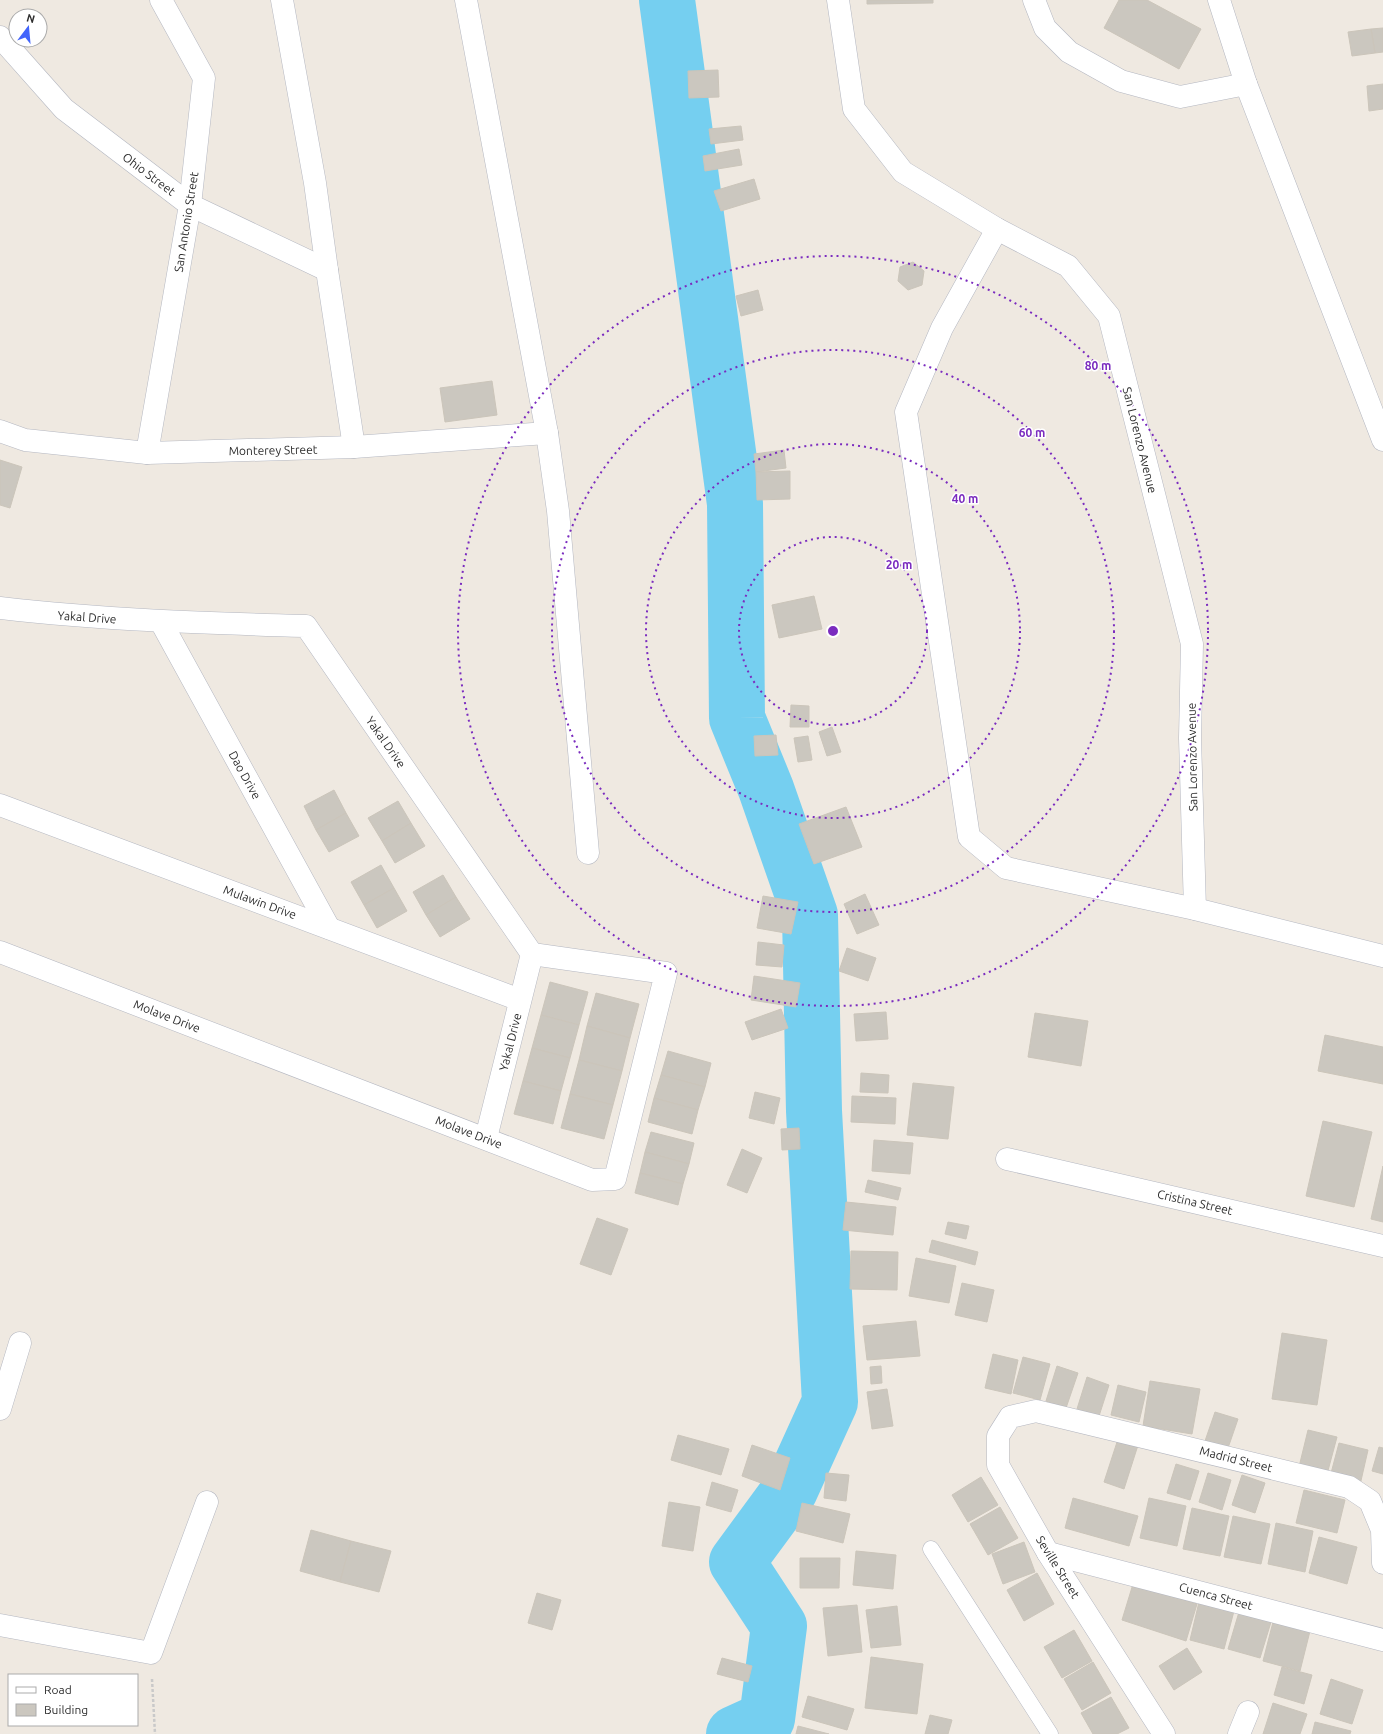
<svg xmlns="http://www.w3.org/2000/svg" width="1383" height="1734" viewBox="0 0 1383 1734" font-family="Ubuntu,sans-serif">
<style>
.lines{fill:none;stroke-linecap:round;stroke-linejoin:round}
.river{stroke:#75cff0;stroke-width:56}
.building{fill:#cbc7bf;stroke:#cbc5ba}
.lane-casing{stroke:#b4b7c1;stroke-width:17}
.street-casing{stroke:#b4b7c1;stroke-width:23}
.path{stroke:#c9c9c9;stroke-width:2.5;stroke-dasharray:3 2;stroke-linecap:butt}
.lane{stroke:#fff;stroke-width:16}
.street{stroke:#fff;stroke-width:22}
.ring{fill:none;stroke:#7b2cbf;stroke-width:2;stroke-dasharray:2 4}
.labels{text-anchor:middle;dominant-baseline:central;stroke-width:3;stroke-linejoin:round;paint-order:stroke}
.street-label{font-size:12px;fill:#2e2e2e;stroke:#fff}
.centre{fill:#7b2cbf;stroke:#fff;stroke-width:2}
.ring-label{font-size:12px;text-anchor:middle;font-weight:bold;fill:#7b2cbf;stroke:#fff;stroke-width:3;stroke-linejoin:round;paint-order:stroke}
</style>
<rect width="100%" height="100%" fill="#efe9e1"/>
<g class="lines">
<polyline class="river" points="667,0 735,504 737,718 766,789 810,915 814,1111 830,1402 790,1490 737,1562 779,1626 767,1719 734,1734"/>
</g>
<g class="building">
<polygon points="867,0 933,0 933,3 867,4"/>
<polygon points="1119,0 1147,0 1201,29 1179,69 1104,28"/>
<polygon points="1383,28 1383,52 1375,53 1371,29"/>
<polygon points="1371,29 1375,53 1352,56 1348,32"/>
<polygon points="718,70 719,97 689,98 688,71"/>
<polygon points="1383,84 1383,109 1369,111 1367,86"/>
<polygon points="741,126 743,140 711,144 709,129"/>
<polygon points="739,149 742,165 705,171 703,156"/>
<polygon points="754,179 760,199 721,211 714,191"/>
<polygon points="913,262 924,271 922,285 908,290 898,281 900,267"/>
<polygon points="758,290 763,310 741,316 736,296"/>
<polygon points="492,381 497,415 445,422 440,388"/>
<polygon points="784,450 786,468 756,472 754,454"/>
<polygon points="0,460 22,467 10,508 0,505"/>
<polygon points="790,471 790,499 757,500 756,472"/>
<polygon points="814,596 822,629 779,638 772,605"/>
<polygon points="791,705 809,706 809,727 790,727"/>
<polygon points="832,727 841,752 827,756 819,732"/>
<polygon points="776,735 778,755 755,756 754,736"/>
<polygon points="808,736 812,760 798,762 794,738"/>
<polygon points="334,790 346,813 316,830 304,806"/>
<polygon points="398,801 411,823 382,841 368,818"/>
<polygon points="846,807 862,847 814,864 799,824"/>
<polygon points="346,813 359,836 329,852 316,830"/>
<polygon points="411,823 425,846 395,863 382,841"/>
<polygon points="381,865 394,888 364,905 351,882"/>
<polygon points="443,875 456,897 426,915 413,892"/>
<polygon points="394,888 407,911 377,928 364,905"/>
<polygon points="865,894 879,925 857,934 844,904"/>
<polygon points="763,896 798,902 791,934 757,928"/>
<polygon points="456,897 470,919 440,937 426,915"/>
<polygon points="758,942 784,945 782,967 756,965"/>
<polygon points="847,948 876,958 868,981 839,971"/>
<polygon points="754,976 800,983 796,1007 751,1000"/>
<polygon points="550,982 588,992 579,1025 541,1015"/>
<polygon points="596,993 639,1004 630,1038 587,1026"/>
<polygon points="781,1009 788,1028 752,1040 745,1022"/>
<polygon points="886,1012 888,1039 856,1041 854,1014"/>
<polygon points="1035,1013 1088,1021 1081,1066 1028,1057"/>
<polygon points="541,1015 579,1025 570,1058 532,1048"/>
<polygon points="587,1026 630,1038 622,1071 579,1060"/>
<polygon points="1325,1035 1383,1047 1383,1084 1318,1071"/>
<polygon points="532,1048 570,1058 561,1091 523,1081"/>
<polygon points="668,1051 711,1063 705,1087 661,1075"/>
<polygon points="579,1060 622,1071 613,1105 570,1094"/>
<polygon points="861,1073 889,1075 888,1093 860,1092"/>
<polygon points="661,1075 705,1087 698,1110 654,1098"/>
<polygon points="523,1081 561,1091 553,1124 514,1114"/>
<polygon points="913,1083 954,1087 948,1139 907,1135"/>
<polygon points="755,1092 780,1098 774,1124 749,1118"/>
<polygon points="570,1094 613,1105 604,1139 561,1128"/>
<polygon points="852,1096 896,1098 895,1124 851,1122"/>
<polygon points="654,1098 698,1110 692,1134 648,1122"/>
<polygon points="1323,1121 1372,1132 1354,1207 1306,1196"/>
<polygon points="799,1128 800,1149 782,1150 781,1129"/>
<polygon points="651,1132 694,1143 689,1164 645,1152"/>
<polygon points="874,1140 913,1143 910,1174 872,1171"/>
<polygon points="742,1149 762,1158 747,1193 727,1185"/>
<polygon points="645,1152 689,1164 683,1184 640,1173"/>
<polygon points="1383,1166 1383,1222 1371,1219"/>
<polygon points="640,1173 683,1184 678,1205 635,1193"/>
<polygon points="868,1180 901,1188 898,1200 865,1192"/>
<polygon points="846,1202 896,1207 893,1235 843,1230"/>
<polygon points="597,1218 628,1229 611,1275 580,1264"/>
<polygon points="948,1222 969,1226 966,1239 945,1234"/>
<polygon points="932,1240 978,1252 975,1265 929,1252"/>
<polygon points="851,1251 898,1252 897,1290 850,1289"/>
<polygon points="916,1258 956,1266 949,1303 909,1296"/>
<polygon points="962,1283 994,1290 987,1322 955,1315"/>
<polygon points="916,1321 920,1356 867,1360 863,1326"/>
<polygon points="1282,1333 1327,1340 1317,1405 1272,1399"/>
<polygon points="993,1354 1018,1360 1011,1394 985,1388"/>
<polygon points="1023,1357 1050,1364 1040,1400 1013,1393"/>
<polygon points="881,1366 882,1383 871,1384 870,1367"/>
<polygon points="1057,1366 1078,1373 1066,1408 1046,1401"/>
<polygon points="1087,1377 1109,1385 1099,1416 1077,1409"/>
<polygon points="1150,1381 1200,1389 1192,1434 1143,1426"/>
<polygon points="1118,1385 1146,1392 1139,1422 1111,1415"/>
<polygon points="887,1389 893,1426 872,1429 867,1392"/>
<polygon points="1215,1412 1238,1419 1228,1448 1205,1441"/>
<polygon points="1308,1430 1337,1437 1326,1478 1298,1471"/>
<polygon points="678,1435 729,1449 721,1475 671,1460"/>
<polygon points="1119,1436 1139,1442 1124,1489 1104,1482"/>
<polygon points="1339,1443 1368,1450 1360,1485 1330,1477"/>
<polygon points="752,1445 790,1458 780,1490 742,1476"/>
<polygon points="1379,1447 1383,1448 1383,1474 1372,1471"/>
<polygon points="1176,1464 1199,1471 1190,1500 1167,1493"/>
<polygon points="826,1473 849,1475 846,1501 824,1498"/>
<polygon points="1208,1473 1231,1480 1222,1510 1199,1502"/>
<polygon points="1242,1475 1265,1483 1255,1513 1232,1505"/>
<polygon points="981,1477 998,1505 968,1522 952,1495"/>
<polygon points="712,1482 738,1490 731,1512 706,1505"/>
<polygon points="1304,1490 1345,1500 1337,1533 1296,1523"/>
<polygon points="1073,1498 1138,1516 1129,1546 1065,1528"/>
<polygon points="1149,1498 1186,1506 1177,1546 1140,1538"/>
<polygon points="669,1502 700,1507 693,1551 662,1546"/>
<polygon points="802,1503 850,1514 843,1543 796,1531"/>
<polygon points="1000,1507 1018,1538 988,1555 970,1524"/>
<polygon points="1192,1508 1229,1516 1220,1556 1183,1549"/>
<polygon points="1233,1516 1270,1524 1261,1564 1224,1557"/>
<polygon points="1276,1523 1313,1531 1305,1572 1268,1564"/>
<polygon points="311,1530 351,1541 340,1582 300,1571"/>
<polygon points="1319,1537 1357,1547 1347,1584 1309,1573"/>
<polygon points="351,1541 391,1551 379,1592 340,1582"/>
<polygon points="1024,1542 1035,1572 1003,1584 992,1554"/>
<polygon points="856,1551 896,1555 893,1589 853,1585"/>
<polygon points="800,1558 840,1558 839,1588 800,1588"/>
<polygon points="1037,1573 1054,1604 1024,1621 1007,1590"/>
<polygon points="1133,1584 1197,1604 1186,1641 1122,1620"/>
<polygon points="537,1593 561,1600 552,1630 528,1623"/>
<polygon points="1199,1602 1234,1611 1224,1649 1190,1640"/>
<polygon points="857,1605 862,1652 828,1656 823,1608"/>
<polygon points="897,1606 901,1645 871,1648 866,1610"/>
<polygon points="1239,1612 1271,1622 1260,1658 1228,1649"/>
<polygon points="1273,1622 1310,1631 1300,1671 1263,1661"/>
<polygon points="1074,1630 1092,1661 1062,1678 1044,1647"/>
<polygon points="1187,1648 1202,1672 1174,1690 1159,1666"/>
<polygon points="871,1657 923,1664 917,1714 865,1708"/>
<polygon points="722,1658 752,1666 748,1682 717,1674"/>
<polygon points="1093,1662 1111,1693 1082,1710 1064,1679"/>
<polygon points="1282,1667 1312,1675 1304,1704 1274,1695"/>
<polygon points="1331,1679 1363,1690 1352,1724 1320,1714"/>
<polygon points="808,1696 854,1709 847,1730 802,1717"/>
<polygon points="1111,1697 1129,1728 1117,1734 1093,1734 1081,1713"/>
<polygon points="1273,1703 1307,1714 1300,1734 1263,1734"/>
<polygon points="930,1715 952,1720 948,1734 925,1734"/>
<polygon points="1315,1722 1351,1731 1350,1734 1312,1734"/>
<polygon points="798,1726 829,1734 796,1734"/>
</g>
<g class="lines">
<g class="lane-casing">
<polyline id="lane" points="931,1549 1050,1734"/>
</g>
<g class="street-casing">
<g id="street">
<polyline points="282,0 315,183 327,270 354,447"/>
<polyline points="466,0 547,433 558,511 588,853"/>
<polyline points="838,0 854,109 903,172 997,229 1068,266 1109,316 1192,644 1190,738 1195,909"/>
<polyline points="1034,0 1045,28 1069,52 1121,81 1180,97 1246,84"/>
<polyline points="1219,0 1246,84 1383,440"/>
<polyline points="0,37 64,109 190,205 327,270"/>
<polyline points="997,229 942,328 906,412 969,837 1006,868 1195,909 1383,956"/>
<polyline points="0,431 25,440 147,453 354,447 547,433"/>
<polyline points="147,453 190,205 204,78 161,0"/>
<path d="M 0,608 C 102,620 204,623 306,626 L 532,954 L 486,1138"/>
<polyline points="161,622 329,928"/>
<polyline points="0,805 520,1000"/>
<polyline points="0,952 592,1180 615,1179 666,973 532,954"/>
<polyline points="1007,1159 1383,1246"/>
<polyline points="0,1409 20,1343"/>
<polyline points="1048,1553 1383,1640"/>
<polyline points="0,1625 151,1653 207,1502"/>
<polyline points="1164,1734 1048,1553 998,1465 998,1436 1010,1417 1036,1411 1349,1487 1370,1501 1382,1530 1383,1563"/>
<polyline points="1239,1734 1248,1712"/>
</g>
</g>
<polyline class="path" points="152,1679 155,1734"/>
<use href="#lane" class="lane"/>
<use href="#street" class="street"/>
</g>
<g class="ring">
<circle cx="833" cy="631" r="94"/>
<circle cx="833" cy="631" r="187"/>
<circle cx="833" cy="631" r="281"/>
<circle cx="833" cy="631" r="375"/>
</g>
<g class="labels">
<g class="street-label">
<text transform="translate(149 174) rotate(37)">Ohio Street</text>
<text transform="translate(186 222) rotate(-81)">San Antonio Street</text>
<text transform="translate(1140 440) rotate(76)">San Lorenzo Avenue</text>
<text transform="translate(273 450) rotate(-1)">Monterey Street</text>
<text transform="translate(87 617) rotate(4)">Yakal Drive</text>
<text transform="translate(386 742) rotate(55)">Yakal Drive</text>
<text transform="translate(1192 757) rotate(-91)">San Lorenzo Avenue</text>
<text transform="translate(245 775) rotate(61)">Dao Drive</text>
<text transform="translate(260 902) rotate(20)">Mulawin Drive</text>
<text transform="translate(167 1016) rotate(21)">Molave Drive</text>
<text transform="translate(510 1042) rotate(-76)">Yakal Drive</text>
<text transform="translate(469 1132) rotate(21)">Molave Drive</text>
<text transform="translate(1195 1202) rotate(13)">Cristina Street</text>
<text transform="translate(1236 1459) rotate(14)">Madrid Street</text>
<text transform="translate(1058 1567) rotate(58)">Seville Street</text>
<text transform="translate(1216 1596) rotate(15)">Cuenca Street</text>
</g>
</g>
<circle cx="833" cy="631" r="6" class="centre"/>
<g class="ring-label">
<text x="1098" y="370">80 m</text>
<text x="1032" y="437">60 m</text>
<text x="965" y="503">40 m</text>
<text x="899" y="569">20 m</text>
</g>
<rect x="8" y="1674" width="130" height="52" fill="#ffffff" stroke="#ababab"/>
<rect x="16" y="1687" width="20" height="6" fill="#ffffff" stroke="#ababab"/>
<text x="44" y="1694" font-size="12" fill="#2e2e2e">Road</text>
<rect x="16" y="1704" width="20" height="12" fill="#cbc7bf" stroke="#ababab"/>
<text x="44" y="1714" font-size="12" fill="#2e2e2e">Building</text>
<g transform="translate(28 28) rotate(16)"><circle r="19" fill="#ffffff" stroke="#ababab"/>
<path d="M0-3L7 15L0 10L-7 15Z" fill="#4264fb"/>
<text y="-6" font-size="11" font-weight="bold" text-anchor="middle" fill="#2e2e2e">N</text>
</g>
</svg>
